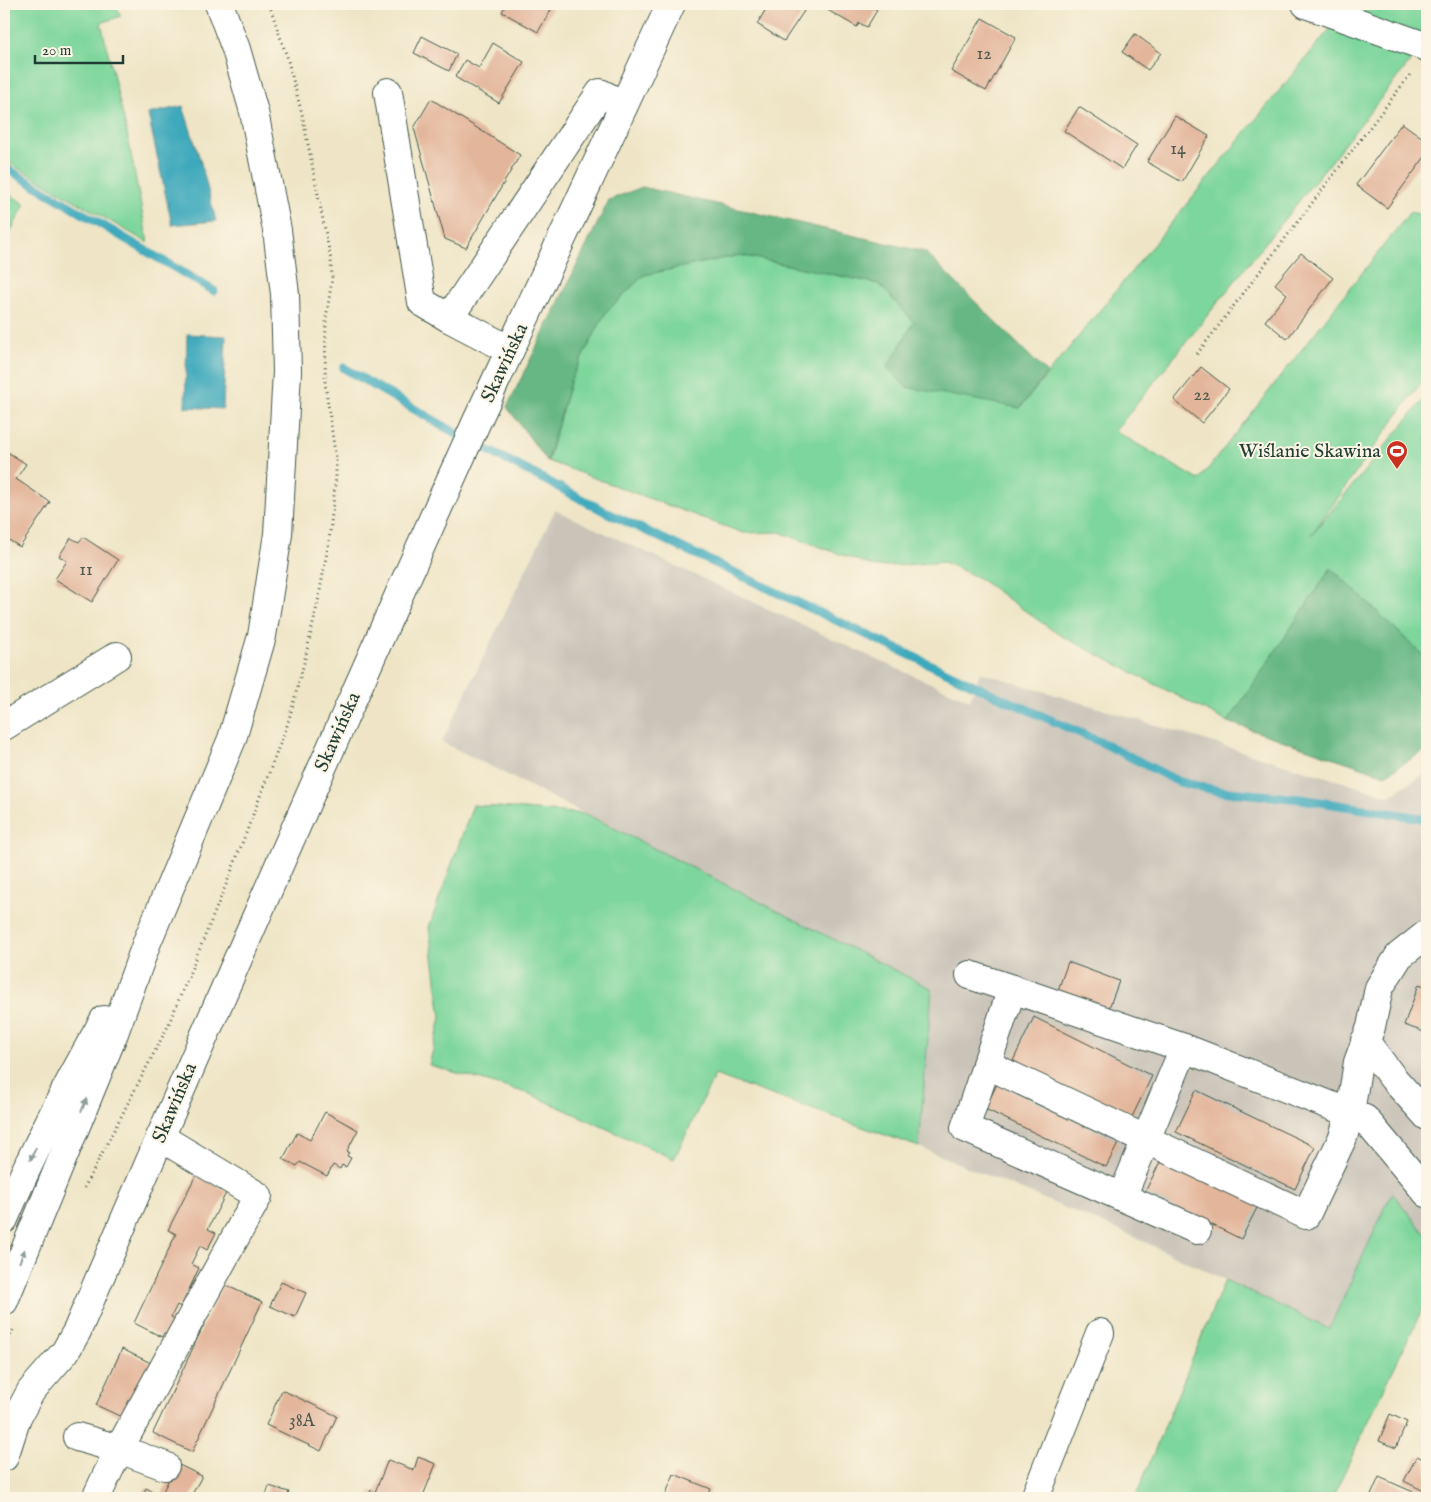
<svg xmlns="http://www.w3.org/2000/svg" width="1431" height="1502" viewBox="0 0 1431 1502" font-family="'IM FELL English',serif">
<style>
.industrial{fill:#c9c3b8}
.green{fill:#7dd69c;stroke:#4e8a68}
.forest{fill:#66b784;stroke:#427a5c}
.water{fill:#3da9bc;stroke:#2e7378}
.lines{fill:none;stroke-linecap:round;stroke-linejoin:round}
.stream{stroke:#3da9bc;stroke-width:9}
.building{fill:#e3b69b}
.minor-casing{stroke:#3e564a;stroke-width:30}
.major-casing{stroke:#3e564a;stroke-width:30}
.path{stroke:#3e564a;stroke-width:3;stroke-dasharray:1 4;stroke-linecap:butt}
.minor{stroke:#fff;stroke-width:28}
.major{stroke:#fff;stroke-width:28}
.oneway{fill:#8f9e9a}
.labels{text-anchor:middle;dominant-baseline:central;stroke-width:4;stroke-linejoin:round;paint-order:stroke}
.number-label{font-size:18px;fill:#505b4e}
.street-label{font-size:20px;fill:#1f3d34;stroke:#fcf5e5}
.poi-label{font-size:20px;fill:#1f3d34;stroke:#fcf5e5;text-anchor:end}
</style>
<rect width="100%" height="100%" fill="#fcf5e5"/>
<filter id="ink" filterUnits="userSpaceOnUse"><feTurbulence type="fractalNoise" baseFrequency=".02" numOctaves="2"/><feDisplacementMap in="SourceGraphic" scale="10" xChannelSelector="R" yChannelSelector="G"/><feConvolveMatrix kernelMatrix="1 2 1 2 8 2 1 2 1" color-interpolation-filters="sRGB"/></filter>
<filter id="wash" filterUnits="userSpaceOnUse"><feTurbulence type="fractalNoise" baseFrequency=".0096" numOctaves="4" result="noise"/><feDisplacementMap in="SourceGraphic" scale="20" xChannelSelector="R" yChannelSelector="G"/><feGaussianBlur stdDeviation="1.12" result="paint"/><feColorMatrix in="noise" values="0 0 0 0 0 0 0 0 0 0 0 0 0 0 0 0 0 1.4 0 .05"/><feComposite in="paint" operator="in"/></filter>
<g filter="url(#wash)">
<rect width="100%" height="100%" fill="#efe5c6"/>
<polygon class="industrial" points="555,510 893,667 970,700 980,672 1389,796 1427,772 1427,1236 1392,1194 1329,1329 1130,1235 919,1147 932,989 442,742"/>
<g class="green">
<polygon points="4,4 115,4 121,16 101,23 127,133 148,243 4,160"/>
<polygon points="1318,4 1427,4 1427,39"/>
<polygon points="1333,25 1418,52 1115,431 1199,480 1410,212 1427,216 1427,374 1311,535 1427,396 1427,659 1331,568 1228,722 1058,634 977,577 944,562 876,567 779,532 743,533 548,461 571,379 606,312 644,275 740,255 879,284 914,322 887,368 1020,408"/>
<polygon points="4,191 25,204 4,244"/>
<polygon points="473,805 586,814 932,989 919,1147 715,1075 674,1159 530,1094 429,1065 441,1018 429,927"/>
<polygon points="1392,1193 1427,1236 1427,1299 1332,1498 1135,1498 1225,1280 1329,1329"/>
</g>
<g class="forest">
<polygon points="642,187 925,252 1047,373 1020,408 906,387 887,368 914,322 879,284 740,255 644,275 606,312 571,379 547,461 507,407 609,200"/>
<polygon points="1331,568 1427,659 1427,749 1385,775 1228,722"/>
</g>
<g class="water">
<polygon points="183,106 200,159 216,221 172,225 148,114"/>
<polygon points="187,334 226,336 223,409 185,407"/>
</g>
<g class="lines">
<g class="stream">
<polyline points="4,167 214,291"/>
<polyline points="344,368 457,434 608,513 997,696 1107,745 1179,782 1219,791 1301,799 1427,819"/>
</g>
</g>
<g id="blocks">
<g class="building">
<polygon points="506,4 552,4 554,5 538,32 502,12"/>
<polygon points="769,4 793,4 804,11 784,41 757,24"/>
<polygon points="817,4 870,4 869,5 877,10 867,27 859,23 857,27"/>
<polygon points="982,18 1016,37 986,91 951,71"/>
<polygon points="1135,34 1161,53 1148,70 1122,52"/>
<polygon points="422,36 457,54 449,71 414,53"/>
<polygon points="493,43 524,62 499,103 455,77 465,60 479,68"/>
<polygon points="431,99 520,155 466,248 445,239 414,128"/>
<polygon points="1079,107 1137,145 1122,169 1064,131"/>
<polygon points="1175,116 1209,136 1182,182 1147,162"/>
<polygon points="1402,123 1427,141 1427,154 1387,208 1356,185"/>
<polygon points="1301,253 1333,278 1287,339 1265,321 1287,294 1275,284"/>
<polygon points="1201,367 1229,389 1202,423 1174,400"/>
<polygon points="6,451 26,464 16,479 50,502 20,547 4,537 4,455"/>
<polygon points="83,537 118,560 92,602 55,579 67,561 59,556 71,538 79,542"/>
<polygon points="1068,962 1119,981 1109,1008 1058,990"/>
<polygon points="1419,984 1427,987 1427,1033 1404,1025"/>
<polygon points="1034,1017 1152,1076 1129,1123 1011,1065"/>
<polygon points="997,1084 1119,1142 1106,1167 985,1109"/>
<polygon points="1196,1090 1315,1147 1295,1189 1176,1132"/>
<polygon points="325,1112 358,1130 347,1151 349,1152 347,1156 351,1158 346,1167 342,1165 340,1169 333,1165 327,1176 300,1162 297,1166 283,1159 297,1133 310,1140"/>
<polygon points="1164,1154 1260,1202 1241,1239 1145,1192"/>
<polygon points="196,1175 227,1191 208,1229 216,1233 207,1250 200,1246 191,1264 199,1268 181,1307 177,1305 171,1317 175,1319 167,1334 164,1333 162,1337 134,1323 176,1234 168,1230"/>
<polygon points="281,1282 306,1293 295,1317 270,1306"/>
<polygon points="223,1284 262,1302 192,1452 153,1433"/>
<polygon points="122,1349 153,1364 128,1420 96,1405"/>
<polygon points="282,1390 337,1416 321,1451 266,1425"/>
<polygon points="1390,1414 1407,1422 1396,1448 1379,1441"/>
<polygon points="1417,1456 1427,1461 1427,1488 1426,1492 1404,1481"/>
<polygon points="418,1457 436,1464 422,1498 368,1498 371,1490 375,1492 388,1460 414,1470"/>
<polygon points="177,1464 202,1476 190,1498 141,1498 146,1488 161,1495"/>
<polygon points="674,1474 711,1489 707,1498 670,1498 665,1496"/>
<polygon points="1379,1477 1427,1498 1370,1498"/>
<polygon points="269,1486 289,1492 287,1498 265,1498"/>
</g>
</g>
</g>
<g filter="url(#ink)">
<use href="#blocks" fill-opacity="0" stroke="#3e564a" stroke-width="1"/>
<g class="lines">
<g class="minor-casing">
<g id="minor">
<polyline points="1306,4 1427,47"/>
<polyline points="388,92 422,302 449,318"/>
<polyline points="510,350 449,318 600,93 624,105"/>
<polyline points="4,726 117,656"/>
<polyline points="970,975 1012,989"/>
<polyline points="1365,1041 1393,1078 1427,1116"/>
<polyline points="986,1064 1306,1215 1343,1137 1350,1113 1358,1062 1371,1027 1379,988 1399,956 1427,934"/>
<polyline points="160,1137 258,1196 119,1449 165,1466"/>
<polyline points="1122,1197 1184,1048"/>
<polyline points="1197,1230 965,1128 1012,989 1184,1048 1365,1119 1427,1193"/>
<polyline points="77,1437 119,1449 96,1498"/>
<path d="M 4,1457 L 17,1417 L 31,1391 L 65,1352 L 77,1331 C 207,1026 341,723 477,421 C 541,282 606,143 671,4"/>
<polyline points="1035,1498 1100,1333"/>
</g>
</g>
<g class="major-casing">
<g id="major">
<path d="M 4,1219 C 33,1151 67,1085 104,1020"/>
<polyline points="4,1301 114,1033 147,942 232,739 262,636 278,534 287,372 285,294 277,230 254,112 236,49 219,4"/>
</g>
</g>
<g class="path">
<polyline points="1197,354 1412,72"/>
<polyline points="84,1188 168,1026 230,875 288,723 304,663 318,602 329,541 336,477 336,460 325,383 326,319 332,279 331,260 302,114 287,57 269,4"/>
<polyline points="4,1349 14,1328"/>
</g>
<use href="#minor" class="minor"/>
<use href="#major" class="major"/>
</g>
<defs><path id="oneway-solid" d="M-6-.8H1V-3.2L6.5 0L1 3.2V.8H-6Z" transform="scale(1.25)"/></defs>
<g class="oneway">
<use href="#oneway-solid" transform="translate(84 1105) rotate(-68)"/>
<use href="#oneway-solid" transform="translate(33 1154) rotate(115)"/>
<use href="#oneway-solid" transform="translate(22 1256) rotate(-68)"/>
</g>
</g>
<defs>
<g id="stadium-pin" transform="scale(1.125)"><path d="M0 17L-7.5 6A9.5 9.5 0 1 1 7.5 6Z" fill="#c8321e" stroke="#fcf5e5"/><path d="M0-5a6.5 5 0 1 0 0 10a6.5 5 0 1 0 0-10ZM-3.5-1.8h7v3.6h-7Z" fill="#fff"/></g>
</defs>
<g fill-rule="evenodd">
<use href="#stadium-pin" x="1397" y="451"/>
</g>
<g class="labels">
<g class="number-label">
<text x="984" y="54">12</text>
<text x="1178" y="149">14</text>
<text x="1202" y="395">22</text>
<text x="86" y="570">11</text>
<text x="302" y="1421">38A</text>
</g>
<g class="street-label">
<text transform="translate(505 363) rotate(-65)">Skawińska</text>
<text transform="translate(338 732) rotate(-66)">Skawińska</text>
<text transform="translate(175 1103) rotate(-67)">Skawińska</text>
</g>
<g class="poi-label">
<text x="1381" y="451">Wiślanie Skawina</text>
</g>
</g>
<rect width="1431" height="1502" fill="none" stroke="#fcf5e5" stroke-width="20"/>
<path d="M35 55v8h88v-8" fill="none" stroke="#1f3d34" stroke-width="2.5"/>
<text x="42" y="55" font-size="15" fill="#1f3d34" stroke="#fcf5e5" stroke-width="4" paint-order="stroke">20 m</text>
</svg>
